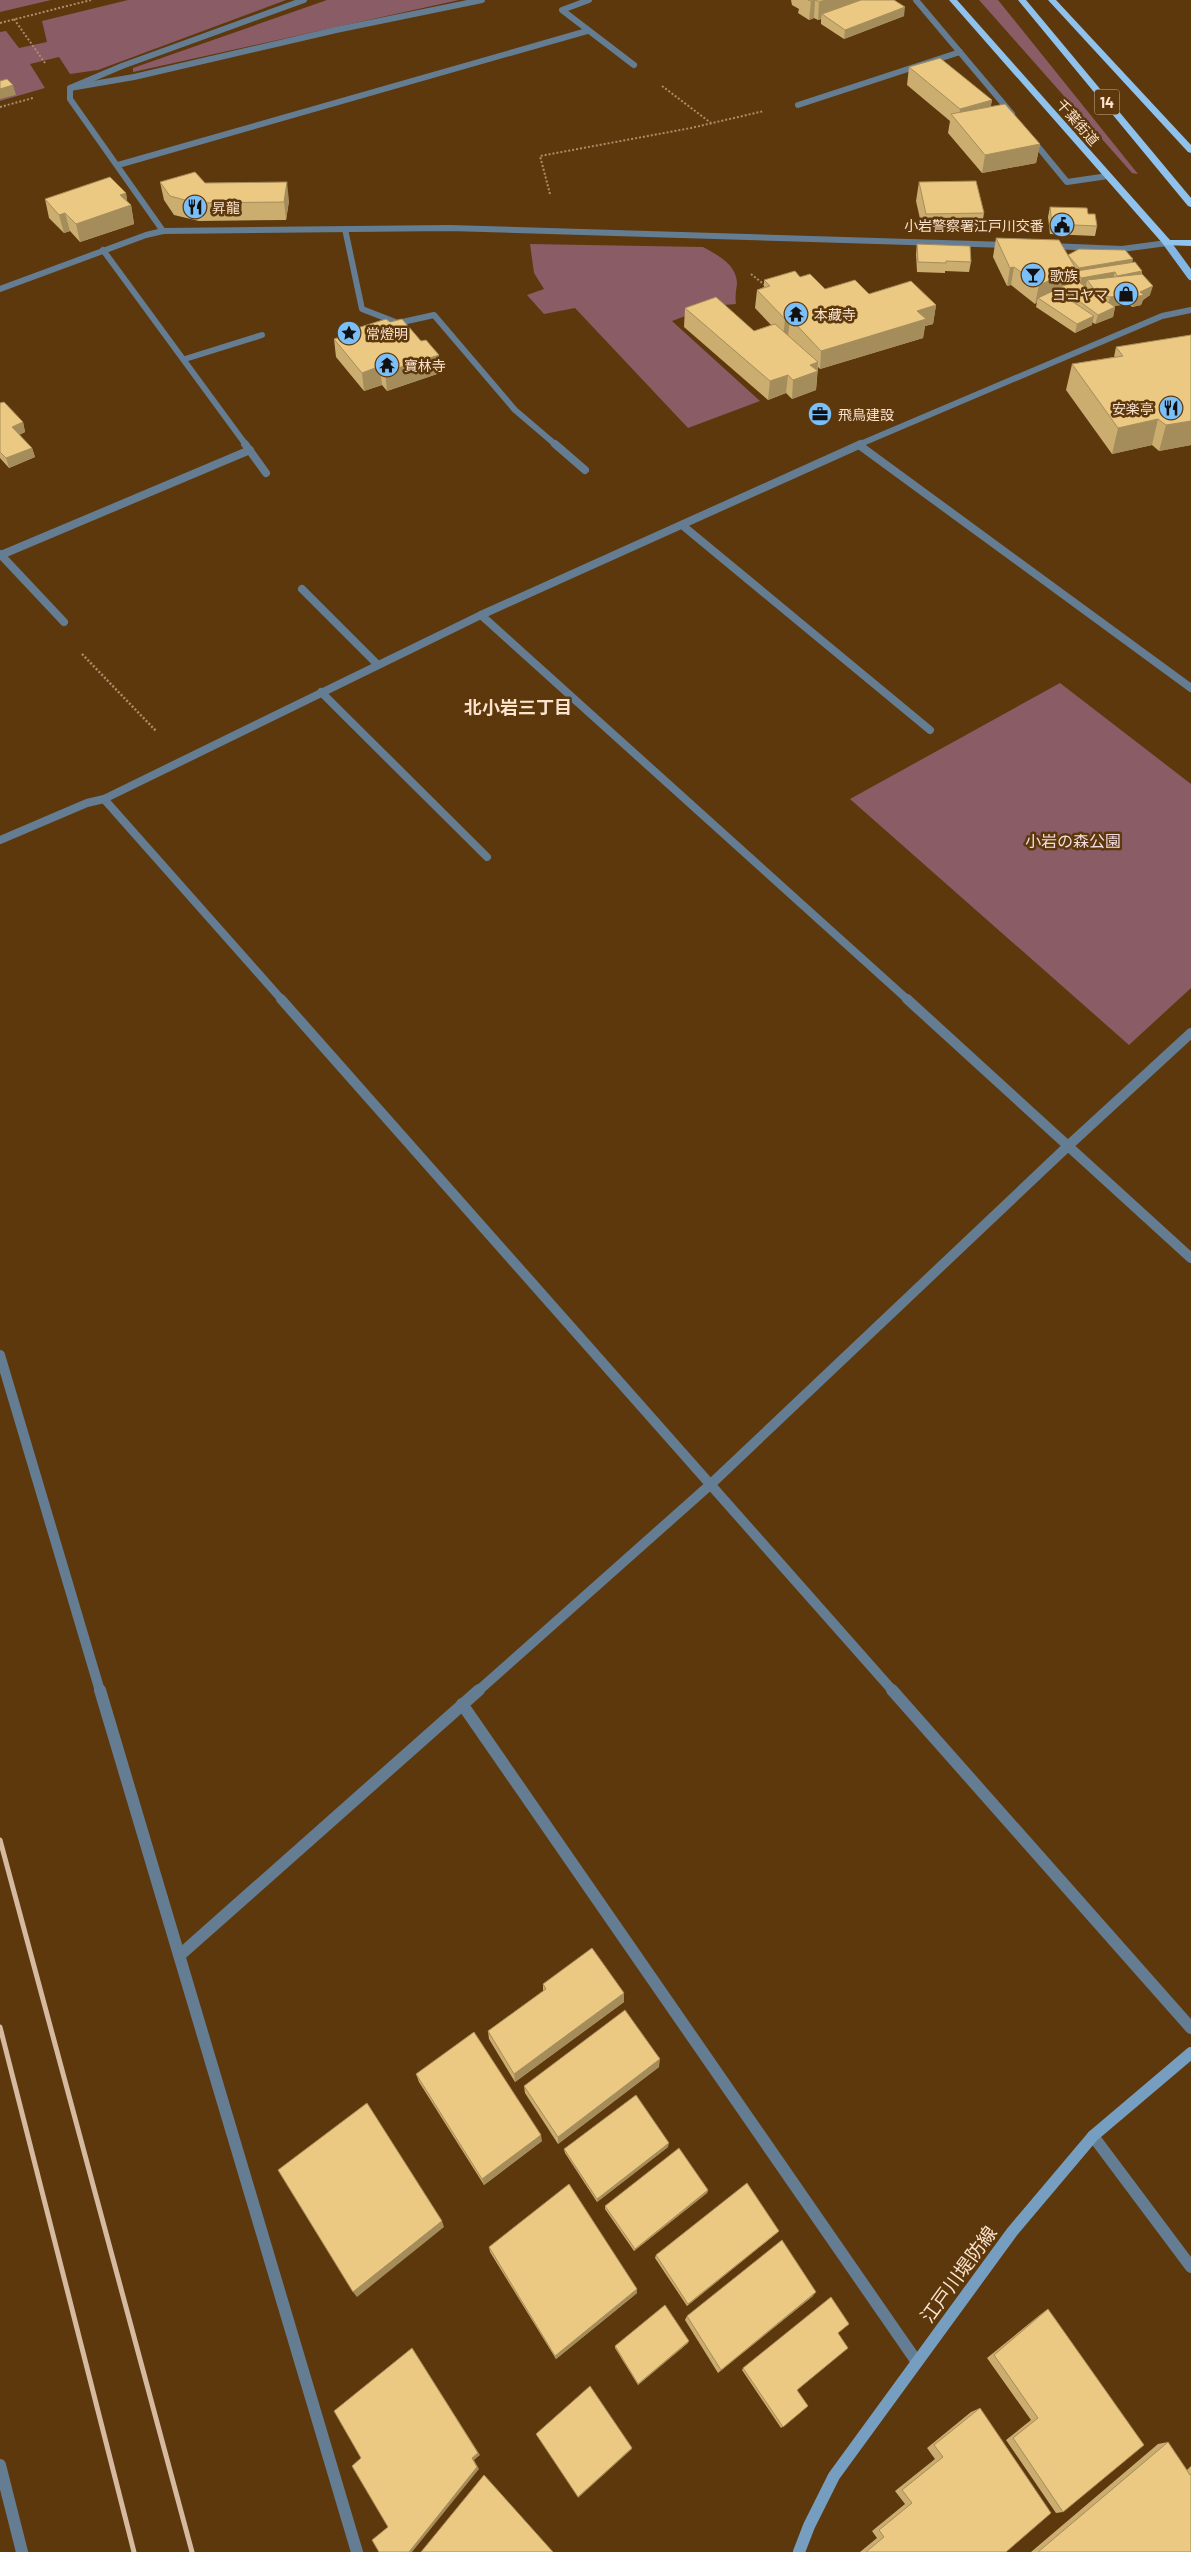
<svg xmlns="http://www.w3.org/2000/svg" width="1191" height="2552" viewBox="0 0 1191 2552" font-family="Barlow,'Noto Sans JP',sans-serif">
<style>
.green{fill:#895c66}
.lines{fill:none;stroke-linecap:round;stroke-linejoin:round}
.path-far1{stroke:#ab8d6c;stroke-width:2;stroke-dasharray:2 2;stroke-linecap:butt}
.path{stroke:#ab8d6c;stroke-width:2.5;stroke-dasharray:2 2;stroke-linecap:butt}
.service-far2{stroke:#647d93;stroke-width:6}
.service-far1{stroke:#647d93;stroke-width:8}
.service{stroke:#647d93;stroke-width:12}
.minor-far3{stroke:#647d93;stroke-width:6}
.minor-far2{stroke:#647d93;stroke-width:8}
.minor-far1{stroke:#647d93;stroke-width:10}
.minor{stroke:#647d93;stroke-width:12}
.secondary{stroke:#769ec0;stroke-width:12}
.primary{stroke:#83b7e3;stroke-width:8}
.trunk{fill:#8fc2ed;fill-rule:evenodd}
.rail{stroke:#d5ba9f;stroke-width:5}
.wall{fill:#cbad70;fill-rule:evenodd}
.shaded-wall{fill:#a58d5b}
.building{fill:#ecc982;stroke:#a58d5b}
.labels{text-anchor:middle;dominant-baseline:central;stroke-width:5;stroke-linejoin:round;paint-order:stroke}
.far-street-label{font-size:14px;fill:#fbe3ce;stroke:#5d380c}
.far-poi-label{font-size:14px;fill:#fbe3ce;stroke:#5d380c;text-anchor:start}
.shield{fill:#5d380c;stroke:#ccb094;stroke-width:1}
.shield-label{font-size:15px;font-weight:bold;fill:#fbe3ce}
.park-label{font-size:16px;fill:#f3dce0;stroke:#5d380c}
.neighbourhood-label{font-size:18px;font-weight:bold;fill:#fbe3ce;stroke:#5d380c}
.near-street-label{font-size:19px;fill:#fbe3ce;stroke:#5d380c}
</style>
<rect width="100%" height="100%" fill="#5d380c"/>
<g class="green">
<polygon points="0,0 51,0 0,12"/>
<polygon points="128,0 286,0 98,70 70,74 59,57 30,64 45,88 0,101 0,32 6,31 19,48 47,42 42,21"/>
<polygon points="327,0 459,0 133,72 133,68"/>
<polygon points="979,0 998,0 1138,174 1132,173"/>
<path d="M 530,244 L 703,247 C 717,255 737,264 737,284 C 736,291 735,296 736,304 L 712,306 L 672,321 L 760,401 L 688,428 L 575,308 L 544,314 L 527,295 L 544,289 L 534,273 Z"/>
<polygon points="1060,683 1191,784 1191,988 1129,1045 850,799"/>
</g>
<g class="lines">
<g class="path-far1">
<polyline points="14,19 45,63"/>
<polyline points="0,23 91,0"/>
<polyline points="662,86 711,123"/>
<polyline points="0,107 33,98"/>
<polyline points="550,194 540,156 691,128 764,111"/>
<polyline points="751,274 766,286"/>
</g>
<polyline class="path" points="82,654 156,731"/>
<g class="service-far2">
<polyline points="589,0 562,10 634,65"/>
<polyline points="70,88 134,77 336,30 482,0"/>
<polyline points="798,105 960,52"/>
<polyline points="118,165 587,31"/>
<polyline points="345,229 362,309 398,323 434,315 515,410 556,445"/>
<polyline points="103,250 246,445"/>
<polyline points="185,359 262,335"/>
</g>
<g class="service-far1">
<polyline points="245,444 266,473"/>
<polyline points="555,444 585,470"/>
<polyline points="682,525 930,730"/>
<polyline points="0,554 64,622"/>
<polyline points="1,555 250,450"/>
<polyline points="302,589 377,664"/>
<polyline points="321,692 487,857"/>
</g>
<polyline class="service" points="462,1704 917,2362"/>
<g class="minor-far3">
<polyline points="916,0 1012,114"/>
<polyline points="1030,137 1067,182 1108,176"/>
<polyline points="163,231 70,99 70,88 122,66 304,0"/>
<polyline points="1050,246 1122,249 1167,243"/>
<polyline points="0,289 146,235 163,231 449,228 1008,245"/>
<polyline points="858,445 1162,316 1191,310"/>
</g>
<g class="minor-far2">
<polyline points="859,445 1191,688"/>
<polyline points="481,615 908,1000"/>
<polyline points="104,799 282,1000"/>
<polyline points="0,840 87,803 104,799 481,615 861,444"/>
</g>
<g class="minor-far1">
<polyline points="281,999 893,1691"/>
<polyline points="907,999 1191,1258"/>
<polyline points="0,1355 100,1691"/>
<polyline points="478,1691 711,1484 1069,1145 1191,1033"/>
</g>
<g class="minor">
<polyline points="100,1690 357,2552"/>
<polyline points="892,1690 1191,2028"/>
<polyline points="180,1955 479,1690"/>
<polyline points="1093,2136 1191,2267"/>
<polyline points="0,2465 22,2552"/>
</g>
<polyline class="secondary" points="799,2552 809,2526 834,2476 1012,2232 1093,2136 1191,2053"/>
<polyline class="primary" points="1167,243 1191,276"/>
<g class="trunk">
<polygon points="949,0 957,0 1170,240 1191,240 1191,246 1164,245"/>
<polygon points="1018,0 1026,0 1191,198 1191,207 1188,206"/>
<polygon points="1048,0 1056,0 1191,145 1191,153 1188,152"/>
</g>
<g class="rail">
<polyline points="0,1840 192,2552"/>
<polyline points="0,2027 134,2552"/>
</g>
</g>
<g class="wall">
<polygon points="791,0 894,0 904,16 844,39 821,24 821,19 818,20 814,18 809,20 798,13 799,9 792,5"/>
<polygon points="909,67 992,100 990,107 1040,144 1036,163 982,173 948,133 950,121 907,85"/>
<polygon points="160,182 205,183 289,201 286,220 199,221 174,215 164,200"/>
<polygon points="919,182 984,213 981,232 923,232 916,201"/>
<polygon points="126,193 127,202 131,205 134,224 80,242 70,231 64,233 49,218 45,199"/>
<polygon points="1050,207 1097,226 1095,236 1050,234 1048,217"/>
<path d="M 996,238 L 1068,255 L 1133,259 L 1132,262 L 1142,271 L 1142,274 L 1150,295 L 1143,300 L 1141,305 L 1132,307 L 1129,304 L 1113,306 L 1115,307 L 1113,317 L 1095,324 L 1092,322 L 1092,325 L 1075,333 L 1036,307 L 1037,302 L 1035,304 L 1011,285 L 1007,286 L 993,257 ZM 1074,275 L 1075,276 L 1074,281 L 1073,282 Z"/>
<polygon points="917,244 971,262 969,272 945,271 945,273 917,272 916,254"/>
<polygon points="800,277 825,289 869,294 936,305 933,324 925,326 923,338 820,369 818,367 816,390 792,399 786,393 768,400 684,327 685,308 754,331 771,325 755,308 757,290 764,287 764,280"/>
<polygon points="351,330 440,373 387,391 382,385 364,391 336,357 334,339 351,334"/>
<polygon points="1191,335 1191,445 1159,451 1152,445 1112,454 1066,390 1072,364 1114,357 1116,347"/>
<polygon points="0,403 23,422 25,432 19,435 32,448 35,457 9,468 0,458"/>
<polygon points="543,1984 624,1993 624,2002 515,2082 489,2039 488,2031 543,1991"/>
<polygon points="659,2067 558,2144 525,2093 524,2086"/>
<polygon points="416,2074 542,2141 484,2185 419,2082"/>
<polygon points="668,2147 597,2202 565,2153 564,2149"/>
<polygon points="708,2190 707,2193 634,2251 605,2209 605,2206"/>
<polygon points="779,2231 777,2233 687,2306 655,2258 656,2255"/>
<polygon points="489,2247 637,2289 637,2293 556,2359 490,2252"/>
<polygon points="813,2296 718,2373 685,2320 687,2316"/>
<polygon points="1048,2309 1063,2512 1056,2513 1006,2440 1031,2420 987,2358 1041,2314"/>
<polygon points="838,2333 797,2391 808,2406 781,2428 742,2370 743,2368"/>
<polygon points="688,2343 638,2385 615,2348 615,2346"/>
<polygon points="980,2408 1006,2552 860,2552 877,2538 872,2531 905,2504 895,2491 935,2459 927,2448 971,2412"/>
<polygon points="1168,2442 1187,2470 1191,2466 1191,2552 1031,2552 1158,2444"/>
</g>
<g class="shaded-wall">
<polygon points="815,0 814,18 809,20 811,1"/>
<polygon points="826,0 876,0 822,14 821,19 818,20 819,2"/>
<polygon points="905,7 904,16 844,39 845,30"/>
<polygon points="13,85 16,95 0,99 0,89"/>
<polygon points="992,100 989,118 958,122 960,109"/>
<polygon points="1040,144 1036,163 982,173 985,155"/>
<polygon points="287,182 289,201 286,220 284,202"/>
<polygon points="126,193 128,206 131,205 134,224 80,242 76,224 120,195"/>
<polygon points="65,213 70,231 64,233 59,215"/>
<polygon points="1133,259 1131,268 1078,274 1079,268"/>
<polygon points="1014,267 1011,285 1007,286 1010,268"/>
<polygon points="1076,269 1072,288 1060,287 1059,293 1038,298 1037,302 1035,304 1039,285"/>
<polygon points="1142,271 1140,281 1115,285 1117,276"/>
<polygon points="1115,272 1112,282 1087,280 1086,286 1079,287 1081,278"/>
<polygon points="1153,286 1150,295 1143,300 1141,305 1132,307 1135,297 1140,292"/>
<polygon points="1098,288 1096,298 1091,299 1094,289"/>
<polygon points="1132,294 1129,304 1107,307 1110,297"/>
<polygon points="936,305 933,324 925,326 923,338 820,369 821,351 917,311"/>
<polygon points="1115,307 1113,317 1095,324 1098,315"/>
<polygon points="1094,316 1092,325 1075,333 1077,324"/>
<polygon points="790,318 788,336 783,338 785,319"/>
<polygon points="439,355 440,373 387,391 385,372"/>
<polygon points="818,362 816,390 792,399 793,380 810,365"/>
<polygon points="380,366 382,385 364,391 362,373"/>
<polygon points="788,375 786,393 768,400 770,381"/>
<polygon points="1158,419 1152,445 1112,454 1118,428"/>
<polygon points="1191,421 1191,445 1159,451 1166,425"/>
<polygon points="23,422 25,432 14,437 12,427"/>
<polygon points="32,448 35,457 9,468 6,458"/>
<polygon points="624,1993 624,2002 515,2082 514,2074"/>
<polygon points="660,2059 659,2067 558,2144 558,2137"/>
<polygon points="541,2135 542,2141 484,2185 482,2179"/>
<polygon points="669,2143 668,2147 597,2202 597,2199"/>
<polygon points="708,2190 707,2193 634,2251 635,2249"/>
<polygon points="442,2221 444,2227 357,2297 353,2292"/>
<polygon points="779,2231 777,2233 687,2306 688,2304"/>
<polygon points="637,2289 637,2293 556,2359 555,2356"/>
<polygon points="816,2292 813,2296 718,2373 721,2370"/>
<polygon points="689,2341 688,2343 638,2385 638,2384"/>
<polygon points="412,2348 480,2455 474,2460 479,2469 412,2552 409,2552 472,2458"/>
<polygon points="632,2448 632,2449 578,2498 578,2497"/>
</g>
<g class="building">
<polygon points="808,0 826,0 819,2 815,0 811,1"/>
<polygon points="861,0 894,0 905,7 845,30 822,14"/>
<polygon points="940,58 992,100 960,109 909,67"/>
<polygon points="7,79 13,85 0,89 0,81"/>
<polygon points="1005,104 1040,144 985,155 951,114"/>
<polygon points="195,172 205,183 287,182 284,202 196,203 170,196 160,182"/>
<polygon points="110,177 126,193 120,195 131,205 76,224 65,213 59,215 45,199"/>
<polygon points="976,181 984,213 926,214 919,182"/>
<polygon points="1050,207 1087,208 1088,214 1095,214 1097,226 1052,224"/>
<polygon points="996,238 1059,240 1076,269 1039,285 1014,267 1010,268"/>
<polygon points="917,244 970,246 971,262 946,261 946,263 918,262"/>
<polygon points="1079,249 1125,250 1133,259 1079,268 1068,255"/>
<polygon points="1135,262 1142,271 1117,276 1115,272 1081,278 1076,271"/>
<polygon points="795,271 800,277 810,274 825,289 855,280 869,294 911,281 936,305 917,311 926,319 821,351 790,318 785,319 757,290 770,286 764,280"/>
<polygon points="1142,274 1153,286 1140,292 1144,295 1135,297 1132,294 1110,297 1103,295 1098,288 1094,289 1087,280"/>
<polygon points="1077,281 1115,307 1098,315 1060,287"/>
<polygon points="1055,290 1094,316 1077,324 1038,298"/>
<polygon points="716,297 754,331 775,324 818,362 810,365 818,371 793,380 788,375 770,381 685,308"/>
<polygon points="386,319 390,322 402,319 421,341 426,340 439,355 385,372 380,366 362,373 334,339 354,333 351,330"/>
<polygon points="1191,335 1191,421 1166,425 1158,419 1118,428 1072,364 1123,356 1116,347"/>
<polygon points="4,402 23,422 12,427 32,448 6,458 0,452 0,403"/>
<polygon points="592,1948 624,1993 514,2074 488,2031 546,1989 543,1984"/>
<polygon points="625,2010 660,2059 558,2137 524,2086"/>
<polygon points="474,2032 541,2135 482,2179 416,2074"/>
<polygon points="636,2095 669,2143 597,2199 564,2149"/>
<polygon points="367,2103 442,2221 353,2292 278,2170"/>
<polygon points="679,2148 708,2190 635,2249 605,2206"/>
<polygon points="747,2183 779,2231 688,2304 656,2255"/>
<polygon points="569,2184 637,2289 555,2356 489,2247"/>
<polygon points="782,2240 816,2292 721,2370 687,2316"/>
<polygon points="831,2297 849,2324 838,2333 848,2348 797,2390 808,2406 783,2427 743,2368"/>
<polygon points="665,2305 689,2341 638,2384 615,2346"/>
<polygon points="1048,2309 1144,2445 1063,2512 1013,2438 1038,2418 994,2355"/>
<polygon points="412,2348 478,2453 472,2458 477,2467 409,2552 379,2552 372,2540 388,2527 352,2466 361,2458 334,2411"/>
<polygon points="590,2386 632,2448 578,2497 536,2434"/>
<polygon points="980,2408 1051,2513 1006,2552 866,2552 884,2537 879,2530 912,2503 902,2490 943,2457 934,2445"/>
<polygon points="1168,2442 1190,2475 1191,2474 1191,2552 1038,2552"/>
<polygon points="484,2475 553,2552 421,2552"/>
</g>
<defs>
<g id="restaurant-disc" transform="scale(1.25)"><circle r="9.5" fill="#7abff8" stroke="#5d380c"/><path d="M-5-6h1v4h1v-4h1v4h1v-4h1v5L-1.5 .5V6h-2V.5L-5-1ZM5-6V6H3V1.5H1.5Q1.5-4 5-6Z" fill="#111"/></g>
<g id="civic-disc" transform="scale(1.25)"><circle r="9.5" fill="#7abff8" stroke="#5d380c"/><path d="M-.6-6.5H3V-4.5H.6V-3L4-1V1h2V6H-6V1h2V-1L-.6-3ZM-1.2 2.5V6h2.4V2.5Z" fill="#111"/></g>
<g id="bar-disc" transform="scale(1.25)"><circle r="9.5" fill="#7abff8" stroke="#5d380c"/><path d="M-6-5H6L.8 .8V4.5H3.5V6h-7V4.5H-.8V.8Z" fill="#111"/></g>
<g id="shop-disc" transform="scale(1.25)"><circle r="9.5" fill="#7abff8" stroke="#5d380c"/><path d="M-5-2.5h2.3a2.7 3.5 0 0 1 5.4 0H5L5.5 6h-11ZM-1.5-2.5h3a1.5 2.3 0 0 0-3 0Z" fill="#111"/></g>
<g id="temple-disc" transform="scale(1.25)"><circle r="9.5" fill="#7abff8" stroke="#5d380c"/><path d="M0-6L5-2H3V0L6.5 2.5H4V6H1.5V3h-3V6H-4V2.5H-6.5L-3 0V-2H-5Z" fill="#111"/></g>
<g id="sight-disc" transform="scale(1.25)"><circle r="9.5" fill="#7abff8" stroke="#5d380c"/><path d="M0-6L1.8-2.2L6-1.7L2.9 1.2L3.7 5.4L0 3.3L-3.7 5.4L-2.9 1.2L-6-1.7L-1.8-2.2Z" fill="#111"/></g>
<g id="office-disc" transform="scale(1.25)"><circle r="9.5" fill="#7abff8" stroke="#5d380c"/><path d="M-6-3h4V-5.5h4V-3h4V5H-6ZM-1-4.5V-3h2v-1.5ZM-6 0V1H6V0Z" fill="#111"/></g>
</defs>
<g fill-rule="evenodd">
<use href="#restaurant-disc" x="195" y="207"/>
<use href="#civic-disc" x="1062" y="225"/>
<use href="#bar-disc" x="1033" y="275"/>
<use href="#shop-disc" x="1126" y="294"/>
<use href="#temple-disc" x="796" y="314"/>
<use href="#sight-disc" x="349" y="333"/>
<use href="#temple-disc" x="387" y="365"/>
<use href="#restaurant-disc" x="1171" y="408"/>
<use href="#office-disc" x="820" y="414"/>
</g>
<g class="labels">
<g class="far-street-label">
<text transform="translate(1078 122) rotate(49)">千葉街道</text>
</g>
<g class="far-poi-label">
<text x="212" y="207">昇龍</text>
<text x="1044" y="225" text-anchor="end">小岩警察署江戸川交番</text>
<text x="1050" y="275">歌族</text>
<text x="1108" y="294" text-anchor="end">ヨコヤマ</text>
<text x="814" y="314">本藏寺</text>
<text x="366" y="333">常燈明</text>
<text x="404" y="365">寶林寺</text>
<text x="1154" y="408" text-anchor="end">安楽亭</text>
<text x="838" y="414">飛鳥建設</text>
</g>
<rect class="shield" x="1094.5" y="89.5" width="25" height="25" rx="4"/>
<g class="shield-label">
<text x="1107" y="102">14</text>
</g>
<g class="park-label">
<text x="1073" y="840">小岩の森公園</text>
</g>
<g class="neighbourhood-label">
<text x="518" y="707">北小岩三丁目</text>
</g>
<g class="near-street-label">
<text transform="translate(958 2274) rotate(-54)">江戸川堤防線</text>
</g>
</g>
</svg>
